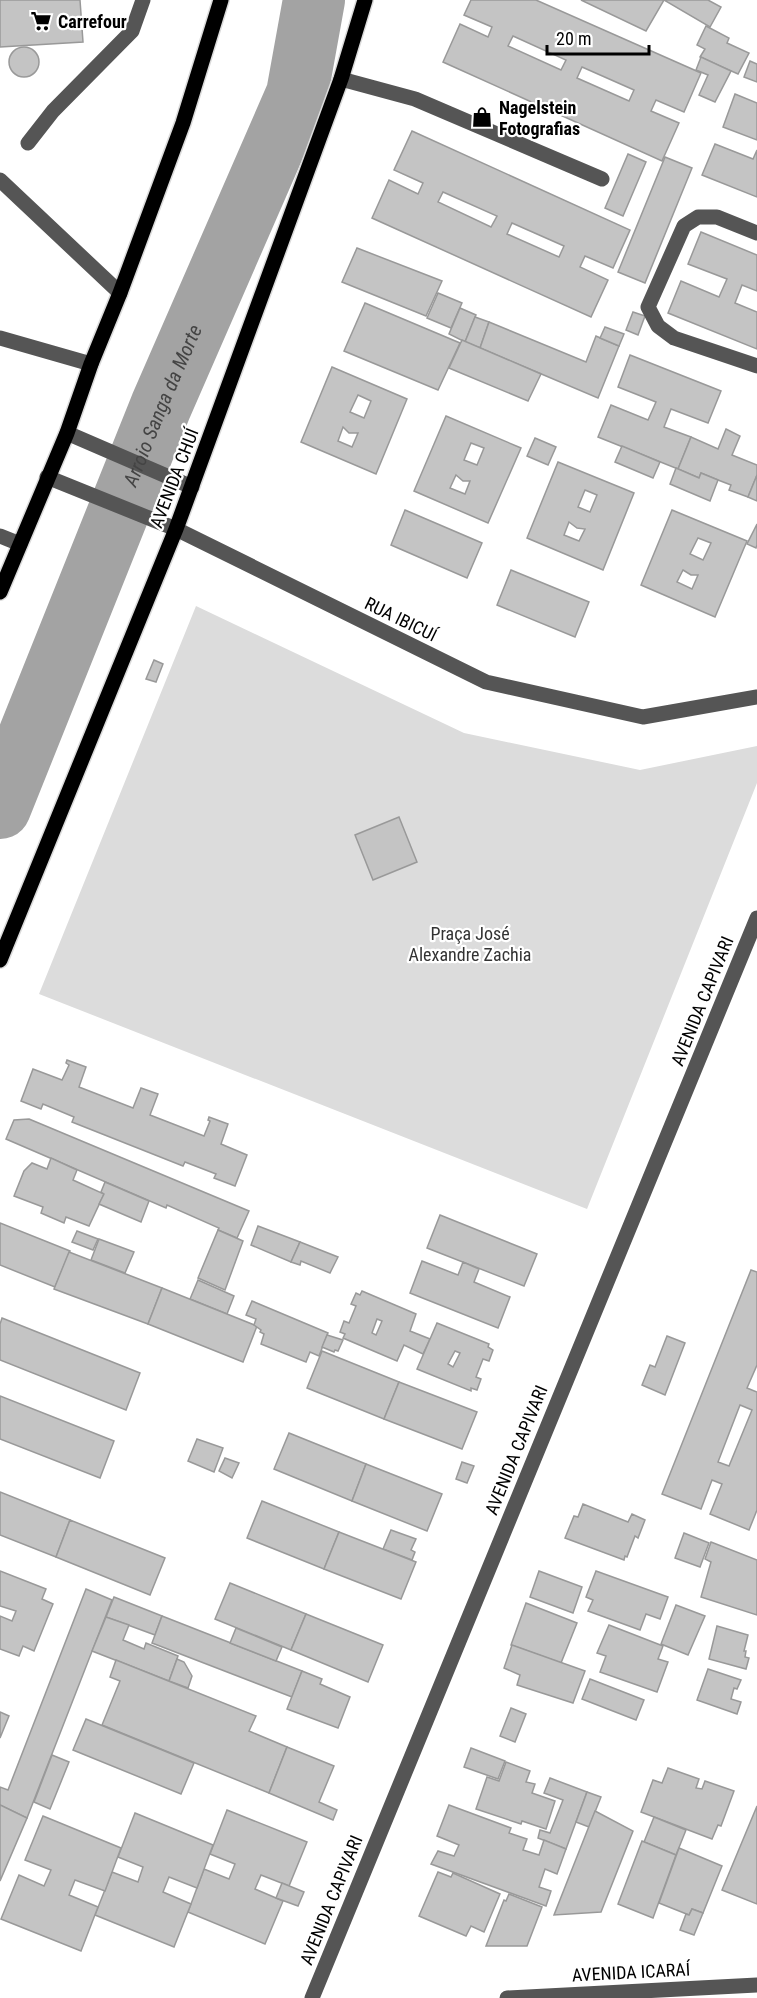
<svg xmlns="http://www.w3.org/2000/svg" width="757" height="1998" viewBox="0 0 757 1998" font-family="'Roboto Condensed',sans-serif">
<style>
.green{fill:#dcdcdc}
.lines{fill:none;stroke-linecap:round;stroke-linejoin:round}
.river{stroke:#a3a3a3;stroke-width:62}
.building{fill:#c4c4c4;stroke:#999;stroke-width:1.5;fill-rule:evenodd}
.major-casing{stroke:#dbdbdb;stroke-width:18}
.minor{stroke:#555;stroke-width:15}
.major{stroke:#000;stroke-width:15}
.labels{text-anchor:middle;dominant-baseline:central;stroke-width:4.5;stroke-linejoin:round;paint-order:stroke}
.poi-label{font-size:18px;font-weight:bold;fill:#000;stroke:#fff;text-anchor:start}
.street-label{font-size:18px;fill:#000;stroke:#fff}
.park-label{font-size:18px;fill:#333;stroke:#fff}
.water-label{font-size:20px;font-style:italic;fill:#444;stroke:#fff}
</style>
<rect width="100%" height="100%" fill="#fff"/>
<polygon class="green" points="196,606 464,733 640,770 757,746 757,783 587,1209 39,994"/>
<g class="lines">
<path class="river" id="s1" d="M 0,808 L 161,406 L 297,94 L 314,0"/>
</g>
<g class="building">
<polygon points="0,0 80,0 83,42 0,47"/>
<path d="M 471,0 L 536,0 L 701,73 L 684,112 L 656,100 L 651,111 L 679,123 L 662,161 L 443,62 L 460,24 L 488,37 L 492,27 L 464,15 ZM 513,36 L 566,60 L 561,70 L 508,46 ZM 582,67 L 634,90 L 629,101 L 577,78 Z"/>
<polygon points="581,0 664,0 646,31"/>
<polygon points="664,0 708,0 721,7 710,27"/>
<polygon points="706,26 729,38 727,43 749,53 738,74 700,57 705,49 697,45"/>
<circle cx="24" cy="62" r="15"/>
<polygon points="701,57 731,71 715,102 699,95 708,75 696,70"/>
<polygon points="750,61 757,64 757,82 744,77"/>
<polygon points="735,94 757,103 757,140 723,127"/>
<path d="M 412,131 L 630,230 L 613,268 L 585,256 L 580,267 L 608,280 L 591,317 L 372,218 L 389,180 L 418,194 L 423,183 L 394,170 ZM 443,192 L 497,216 L 491,227 L 438,202 ZM 512,223 L 564,246 L 559,257 L 507,234 Z"/>
<polygon points="715,144 753,159 757,150 757,197 702,175"/>
<polygon points="628,154 646,162 623,216 605,208"/>
<polygon points="665,157 692,168 645,283 618,272"/>
<polygon points="701,232 757,255 757,291 742,285 735,303 757,312 757,349 668,313 681,281 719,297 727,279 688,264"/>
<polygon points="357,248 442,281 426,316 342,282"/>
<polygon points="438,293 462,303 451,328 427,318"/>
<polygon points="365,303 460,343 438,390 344,351"/>
<polygon points="460,308 476,315 465,342 449,334"/>
<polygon points="633,312 645,316 638,335 626,330"/>
<polygon points="475,317 489,322 480,348 465,342"/>
<polygon points="489,322 586,362 596,336 619,346 598,398 480,348"/>
<polygon points="605,327 624,334 619,346 600,338"/>
<polygon points="462,340 541,374 528,401 449,368"/>
<polygon points="630,355 721,391 708,423 671,409 664,427 691,437 678,469 598,437 611,405 648,420 656,402 618,387"/>
<path d="M 332,367 L 407,399 L 376,474 L 301,442 ZM 358,395 L 371,401 L 364,418 L 350,412 ZM 343,427 L 349,433 L 358,433 L 352,447 L 338,441 Z"/>
<path d="M 446,416 L 521,448 L 488,523 L 414,491 ZM 471,443 L 484,448 L 477,465 L 464,460 ZM 456,475 L 463,481 L 470,481 L 465,494 L 450,488 Z"/>
<polygon points="726,429 740,436 732,455 757,465 757,475 748,497 729,490 731,485 718,480 701,473 699,478 678,469 691,437 718,449"/>
<polygon points="535,438 556,447 548,465 527,456"/>
<polygon points="622,446 660,462 653,478 615,462"/>
<path d="M 558,462 L 634,493 L 603,570 L 527,538 ZM 585,490 L 597,495 L 590,512 L 578,507 ZM 569,522 L 577,528 L 585,529 L 579,541 L 564,535 Z"/>
<polygon points="676,468 699,478 701,473 718,480 710,501 670,484"/>
<polygon points="757,475 757,501 748,497"/>
<polygon points="405,510 482,543 467,578 391,545"/>
<path d="M 672,510 L 747,541 L 715,617 L 641,585 ZM 698,538 L 711,543 L 703,560 L 690,554 ZM 683,570 L 691,575 L 698,575 L 692,589 L 677,582 Z"/>
<polygon points="757,524 757,545 756,548 747,544"/>
<polygon points="511,570 589,602 575,637 497,605"/>
<polygon points="154,660 163,664 156,682 146,679"/>
<polygon points="399,817 417,862 373,880 355,835"/>
<polygon points="67,1060 86,1067 79,1087 133,1108 141,1088 158,1094 150,1115 204,1136 210,1121 208,1120 209,1117 228,1124 221,1144 247,1155 235,1186 214,1178 216,1174 185,1162 183,1166 72,1122 74,1117 43,1104 41,1109 21,1101 33,1069 62,1080 69,1065 66,1063"/>
<polygon points="29,1119 249,1211 237,1238 218,1230 219,1228 167,1205 166,1208 6,1139 14,1120"/>
<polygon points="51,1158 77,1170 73,1180 104,1194 89,1226 66,1217 64,1223 41,1213 43,1207 14,1196 24,1171 32,1163 47,1169"/>
<polygon points="105,1182 149,1201 141,1222 99,1204 104,1194 101,1192"/>
<polygon points="440,1215 537,1254 524,1286 427,1248"/>
<polygon points="0,1223 70,1251 55,1287 0,1265"/>
<polygon points="258,1226 300,1242 291,1262 251,1245"/>
<polygon points="218,1230 243,1241 225,1290 198,1278"/>
<polygon points="77,1231 98,1239 93,1250 72,1242"/>
<polygon points="99,1239 134,1252 125,1273 91,1260"/>
<polygon points="300,1242 338,1257 330,1273 301,1261 300,1265 291,1262"/>
<polygon points="69,1252 162,1288 148,1324 54,1289"/>
<polygon points="422,1261 458,1275 463,1262 479,1269 474,1282 510,1297 498,1328 410,1293"/>
<path d="M 751,1270 L 757,1272 L 757,1365 L 747,1388 L 757,1392 L 757,1510 L 749,1530 L 710,1514 L 722,1484 L 712,1480 L 701,1509 L 662,1494 ZM 740,1405 L 752,1410 L 729,1466 L 718,1462 Z"/>
<polygon points="198,1280 234,1296 227,1314 190,1299"/>
<polygon points="162,1288 257,1326 243,1362 148,1324"/>
<path d="M 362,1291 L 416,1314 L 410,1331 L 430,1339 L 423,1354 L 404,1345 L 397,1361 L 343,1338 L 345,1334 L 340,1332 L 344,1321 L 349,1323 L 356,1306 L 351,1304 L 356,1293 L 360,1295 ZM 377,1319 L 382,1321 L 376,1335 L 372,1333 Z"/>
<polygon points="252,1301 328,1333 319,1356 310,1352 306,1362 261,1344 264,1334 260,1332 261,1330 254,1325 256,1319 246,1315"/>
<polygon points="2,1318 140,1373 126,1410 0,1360 0,1324"/>
<path d="M 437,1323 L 489,1344 L 488,1347 L 493,1350 L 489,1361 L 483,1359 L 476,1377 L 481,1379 L 477,1390 L 471,1388 L 471,1391 L 417,1369 ZM 455,1351 L 460,1353 L 453,1367 L 448,1364 Z"/>
<polygon points="327,1335 343,1340 338,1351 335,1350 334,1352 322,1347"/>
<polygon points="667,1336 685,1343 665,1395 642,1385 650,1365 655,1367"/>
<polygon points="322,1351 399,1382 384,1419 307,1388"/>
<polygon points="399,1382 477,1412 462,1449 384,1419"/>
<polygon points="0,1396 114,1441 100,1478 0,1439"/>
<polygon points="289,1433 366,1464 352,1501 274,1469"/>
<polygon points="197,1439 223,1448 214,1472 188,1461"/>
<polygon points="225,1458 239,1463 232,1478 219,1471"/>
<polygon points="462,1462 474,1466 467,1483 456,1479"/>
<polygon points="366,1464 442,1494 427,1531 352,1501"/>
<polygon points="0,1492 70,1520 56,1557 0,1535"/>
<polygon points="262,1501 339,1532 324,1569 247,1538"/>
<polygon points="583,1504 628,1522 632,1514 645,1520 638,1538 635,1536 627,1557 625,1556 624,1560 565,1538 574,1516 578,1517"/>
<polygon points="70,1520 165,1558 150,1595 56,1557"/>
<polygon points="391,1530 416,1539 411,1550 415,1552 412,1560 383,1549"/>
<polygon points="339,1532 416,1562 401,1599 324,1569"/>
<polygon points="684,1533 709,1543 700,1567 675,1558"/>
<polygon points="711,1542 757,1560 757,1615 701,1597 711,1562 705,1559"/>
<polygon points="0,1571 46,1589 42,1599 53,1604 34,1651 23,1646 19,1656 0,1649 0,1616 12,1621 16,1611 0,1606"/>
<polygon points="539,1571 582,1587 573,1613 530,1597"/>
<polygon points="596,1571 668,1597 660,1619 646,1614 640,1630 588,1611 593,1600 586,1597"/>
<polygon points="230,1583 306,1614 291,1650 215,1619"/>
<polygon points="86,1589 112,1600 27,1818 0,1805 0,1787 8,1790"/>
<polygon points="114,1597 162,1616 155,1635 106,1617"/>
<polygon points="526,1603 577,1623 561,1663 511,1645"/>
<polygon points="676,1605 705,1616 688,1655 661,1644"/>
<polygon points="306,1614 383,1645 368,1682 291,1650"/>
<polygon points="162,1616 302,1671 292,1697 152,1643"/>
<polygon points="106,1617 129,1625 123,1640 144,1649 146,1643 178,1656 169,1681 92,1651"/>
<polygon points="609,1625 663,1646 658,1659 668,1662 657,1692 600,1672 606,1656 597,1653"/>
<polygon points="717,1626 748,1635 744,1651 746,1651 745,1657 749,1658 746,1669 709,1659"/>
<polygon points="236,1628 282,1647 276,1661 230,1643"/>
<polygon points="512,1645 585,1671 573,1703 517,1685 520,1675 504,1668"/>
<polygon points="177,1659 184,1662 192,1676 188,1688 169,1681"/>
<polygon points="116,1660 256,1716 249,1731 287,1747 269,1793 102,1725 120,1681 110,1677"/>
<polygon points="708,1669 741,1680 737,1689 734,1688 731,1699 741,1702 737,1714 697,1700"/>
<polygon points="302,1671 322,1679 320,1684 350,1697 338,1728 287,1709"/>
<polygon points="590,1679 644,1700 636,1720 582,1699"/>
<polygon points="511,1708 526,1714 515,1742 500,1736"/>
<polygon points="0,1712 9,1716 0,1738"/>
<polygon points="86,1719 194,1763 181,1794 73,1750"/>
<polygon points="287,1747 334,1766 319,1802 337,1810 333,1820 269,1793"/>
<polygon points="471,1748 505,1761 498,1779 464,1767"/>
<polygon points="52,1755 69,1762 50,1809 34,1802"/>
<polygon points="506,1762 530,1771 526,1782 535,1784 532,1793 555,1801 546,1829 522,1821 521,1824 476,1809 487,1777 499,1781"/>
<polygon points="668,1768 699,1779 696,1788 702,1789 705,1781 734,1791 721,1826 718,1825 712,1839 641,1812 653,1780 662,1783"/>
<polygon points="550,1778 587,1792 566,1849 538,1838 540,1830 550,1833 563,1800 544,1793"/>
<polygon points="587,1792 601,1797 589,1827 576,1822"/>
<polygon points="0,1805 27,1818 0,1881"/>
<polygon points="449,1805 511,1828 509,1833 527,1839 523,1850 539,1855 544,1840 566,1849 557,1874 545,1869 539,1887 551,1891 546,1906 431,1864 438,1851 454,1856 459,1845 437,1836"/>
<polygon points="757,1806 757,1904 722,1890"/>
<polygon points="227,1810 307,1842 289,1886 261,1875 255,1889 283,1901 265,1944 188,1912 204,1869 229,1879 235,1864 210,1854"/>
<polygon points="595,1811 633,1831 601,1912 554,1915"/>
<polygon points="135,1813 213,1845 197,1888 169,1877 163,1892 191,1904 174,1947 95,1915 112,1872 138,1882 143,1867 118,1857"/>
<polygon points="43,1816 121,1848 105,1891 75,1880 69,1895 98,1907 81,1951 1,1919 19,1875 44,1886 51,1870 25,1860"/>
<polygon points="654,1817 686,1830 676,1855 644,1842"/>
<polygon points="642,1841 676,1855 653,1918 618,1904"/>
<polygon points="679,1848 722,1866 703,1913 692,1909 689,1915 659,1903"/>
<polygon points="438,1872 451,1877 453,1873 500,1894 484,1932 471,1926 466,1936 419,1916"/>
<polygon points="282,1883 304,1892 298,1906 276,1898"/>
<polygon points="509,1894 542,1907 527,1946 486,1946 504,1900 506,1901"/>
<polygon points="692,1909 703,1913 694,1935 680,1930 686,1914 689,1915"/>
</g>
<g class="lines">
<g class="major-casing">
<g id="major">
<polyline points="0,592 67,433 91,364 120,293 183,123 221,0"/>
<polyline points="0,960 176,529 341,79 365,0"/>
</g>
</g>
<g class="minor">
<polyline points="341,79 415,99 602,179"/>
<polyline points="28,143 53,111 132,31 143,0"/>
<polyline points="0,180 120,293"/>
<polyline points="757,233 717,217 698,217 684,226 648,307 658,326 674,338 757,366"/>
<polyline points="0,338 91,364"/>
<polyline points="67,433 192,487"/>
<polyline points="47,477 176,529 486,682 643,717 757,697"/>
<polyline points="0,536 20,544"/>
<polyline points="312,1998 757,918"/>
<polyline points="507,1998 757,1985"/>
</g>
<use href="#major" class="major"/>
</g>
<defs>
<g id="supermarket-bare" transform="scale(1.62)"><path d="M-6-5.5h2.5l.6 2H6L4.5 2H-2.5L-4.4-4H-6ZM-1.5 3.2a1.3 1.3 0 1 0 .1 0ZM3 3.2a1.3 1.3 0 1 0 .1 0Z" fill="#000" stroke="#fff" stroke-width="2.5" paint-order="stroke"/></g>
<g id="shop-bare" transform="scale(1.62)"><path d="M-5-2.5h2.3a2.7 3.5 0 0 1 5.4 0H5L5.5 6h-11ZM-1.5-2.5h3a1.5 2.3 0 0 0-3 0Z" fill="#000" stroke="#fff" stroke-width="2.5" paint-order="stroke"/></g>
</defs>
<g fill-rule="evenodd">
<use href="#supermarket-bare" x="41" y="21"/>
<use href="#shop-bare" x="482" y="117"/>
</g>
<g class="labels">
<g class="poi-label">
<text x="58" y="21">Carrefour</text>
<text x="499" y="107">Nagelstein<tspan x="499" dy="21">Fotografias</tspan></text>
</g>
<g class="street-label">
<text transform="translate(174 478) rotate(-69)">AVENIDA CHUÍ</text>
<text transform="translate(401 619) rotate(26)">RUA IBICUÍ</text>
<text transform="translate(702 1001) rotate(-68)">AVENIDA CAPIVARI</text>
<text transform="translate(516 1450) rotate(-68)">AVENIDA CAPIVARI</text>
<text transform="translate(331 1900) rotate(-68)">AVENIDA CAPIVARI</text>
<text transform="translate(631 1972) rotate(-3)">AVENIDA ICARAÍ</text>
</g>
<g class="park-label">
<text x="470" y="933">Praça José<tspan x="470" dy="21">Alexandre Zachia</tspan></text>
</g>
<g class="water-label">
<text stroke="none"><textPath href="#s1" startOffset="434">Arroio Sanga da Morte</textPath></text>
</g>
</g>
<path d="M547 45v9h102v-9" fill="none" stroke="#000000" stroke-width="3"/>
<text x="556" y="45" font-size="18" fill="#000000" stroke="#ffffff" stroke-width="4.5" paint-order="stroke">20 m</text>
</svg>
